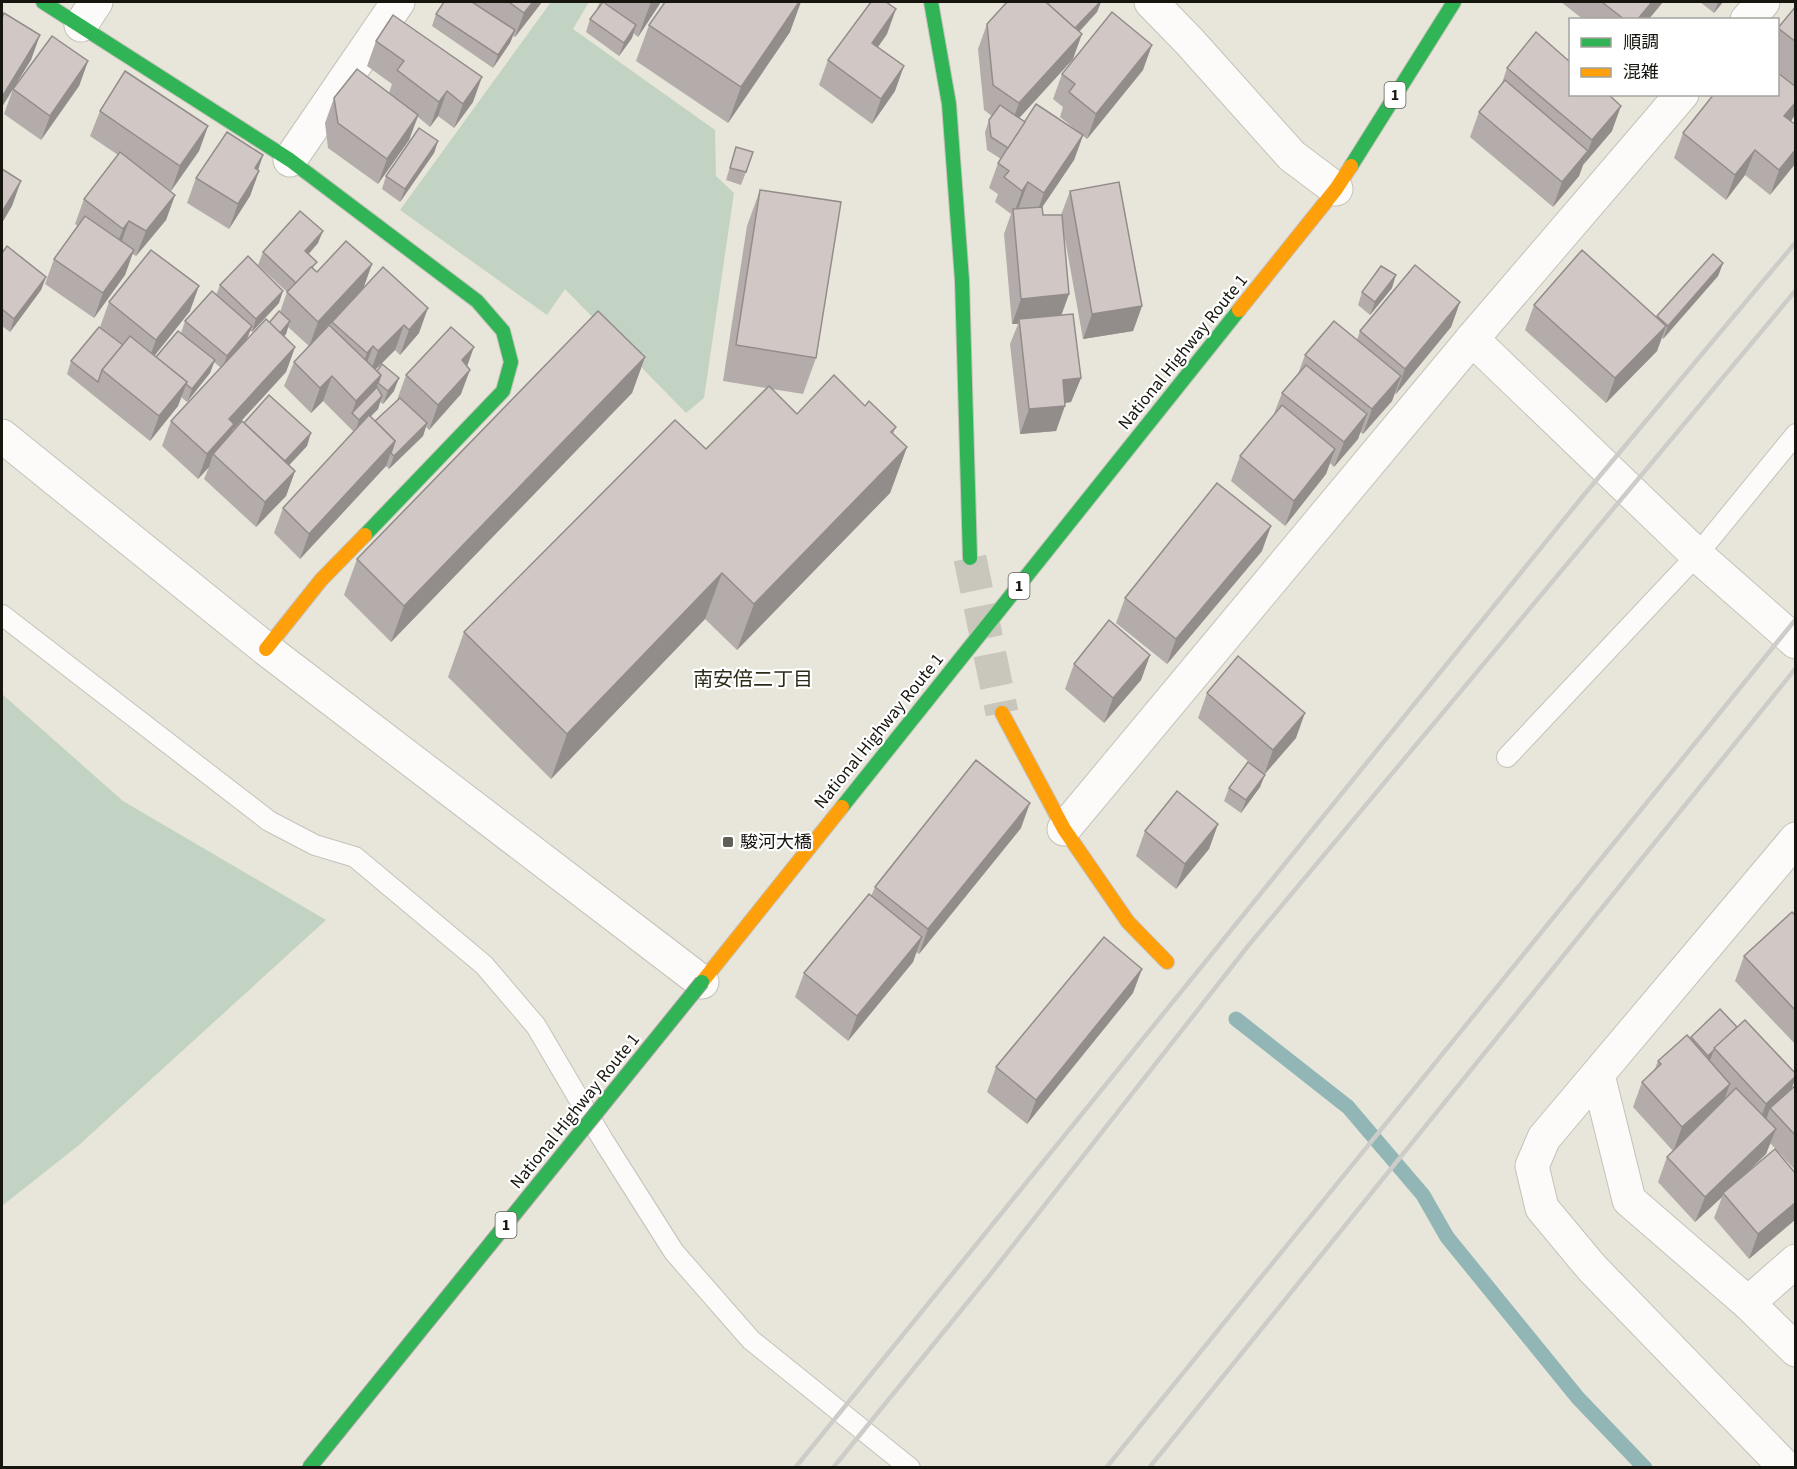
<svg xmlns="http://www.w3.org/2000/svg" width="1797" height="1469" viewBox="0 0 1797 1469" font-family="'Source Sans 3','Noto Sans JP',sans-serif">
<style>
.green{fill:#c2d3c4}
.lines{fill:none;stroke-linecap:round;stroke-linejoin:round}
.stream{stroke:#91b6b5;stroke-width:15}
.secondary-tunnel{stroke:#c9c7bb;stroke-width:33;stroke-dasharray:33 16;stroke-linecap:butt}
.lane-casing{stroke:#c4c2ba;stroke-width:22}
.street-casing{stroke:#c4c2ba;stroke-width:35}
.fast-casing{stroke:#c4c2ba;stroke-width:16}
.slow-casing{stroke:#c4c2ba;stroke-width:16}
.lane{stroke:#fcfbf9;stroke-width:20}
.street{stroke:#fcfbf9;stroke-width:33}
.fast{stroke:#30b455;stroke-width:14}
.slow{stroke:#ff9f0a;stroke-width:14}
.rail{stroke:#cdccc8;stroke-width:4.5}
.fast-bridge-casing{stroke:#a7a0a2;stroke-width:16;stroke-linecap:butt}
.fast-bridge{stroke:#30b455;stroke-width:14}
.wall{fill:#b4acaa}
.shaded-wall{fill:#928c8b}
.building{fill:#d1c8c6;stroke:#928c8b;stroke-width:1.5}
.poi-dot{fill:#605f55;stroke:#fff;stroke-width:2}
.labels{text-anchor:middle;dominant-baseline:central;stroke-width:4.5;stroke-linejoin:round;paint-order:stroke}
.shield{fill:#fff;stroke:#5d5c56;stroke-width:1.5}
.shield-label{font-size:16px;font-weight:bold;fill:#17160e}
.street-label{font-size:18px;fill:#17160e;stroke:#fff}
.poi-label{font-size:18px;fill:#17160e;stroke:#fff;text-anchor:start}
.neighbourhood-label{font-size:20px;fill:#2e2a19;stroke:#fff}
</style>
<rect width="100%" height="100%" fill="#e8e6da"/>
<g class="green">
<polygon points="551,2 589,2 573,29 715,130 716,176 734,193 704,398 686,413 565,289 547,315 400,210"/>
<polygon points="2,694 123,801 326,920 79,1145 2,1206"/>
</g>
<g class="lines">
<polyline class="stream" points="1236,1019 1348,1107 1423,1195 1447,1237 1578,1398 1645,1468"/>
<polyline class="secondary-tunnel" points="970,558 1002,713"/>
<g class="lane-casing">
<g id="lane">
<polyline points="2,615 269,821 315,845 355,857 484,965 536,1026 603,1140 674,1252 751,1340 910,1468"/>
<polyline points="1507,757 1697,555 1796,434"/>
</g>
</g>
<g class="street-casing">
<g id="street">
<polyline points="1151,2 1189,41 1292,156 1336,189"/>
<polyline points="1747,20 1763,2"/>
<polyline points="81,25 96,2"/>
<polyline points="290,160 398,2"/>
<polyline points="1472,339 1697,555 1796,642"/>
<polyline points="2,436 266,649 702,982"/>
<polyline points="1064,829 1472,339 1682,94"/>
<polyline points="1598,1075 1629,1200 1748,1303 1796,1350"/>
<polyline points="1748,1303 1796,1261"/>
<polyline points="1786,1468 1592,1268 1542,1208 1532,1166 1544,1138 1796,839"/>
</g>
</g>
<g class="fast-casing">
<g id="fast">
<polyline points="43,2 290,160 477,301 503,331 511,362 503,391 365,535"/>
<polyline points="931,2 949,104 962,280 970,558"/>
<polyline points="1351,166 1454,2"/>
<polyline points="842,807 1239,310"/>
</g>
</g>
<g class="slow-casing">
<g id="slow">
<polyline points="1239,310 1336,189 1351,166"/>
<polyline points="266,649 321,580 365,535"/>
<polyline points="1002,713 1064,829 1128,922 1167,962"/>
<polyline points="702,982 842,807"/>
</g>
</g>
<use href="#lane" class="lane"/>
<use href="#street" class="street"/>
<use href="#fast" class="fast"/>
<use href="#slow" class="slow"/>
<g class="rail">
<polyline points="795,1468 1583,496 1796,242"/>
<polyline points="833,1468 993,1271 1248,946 1796,290"/>
<polyline points="1106,1468 1796,619"/>
<polyline points="1149,1468 1796,668"/>
</g>
<g class="fast-bridge-casing">
<polyline id="fast-bridge" points="309,1468 702,982"/>
</g>
<use href="#fast-bridge" class="fast-bridge"/>
</g>
<g class="wall">
<polygon points="444,2 542,2 515,37 513,36 510,43 493,68 432,26 436,14"/>
<polygon points="600,2 661,2 638,37 633,33 632,38 619,56 586,32 590,19 598,8 597,8"/>
<polygon points="1007,2 1101,2 1097,12 1079,32 1073,59 1019,118 1025,122 1075,129 1060,117 1063,107 1053,99 1062,74 1143,70 1087,139 1083,136 1074,160 1042,207 1043,215 1061,215 1070,191 1142,306 1133,331 1083,339 1063,228 1069,294 1061,315 1081,378 1071,402 1065,403 1056,431 1020,434 1010,344 1018,324 1012,324 1004,234 1011,214 995,202 998,194 989,188 998,163 1001,159 987,150 985,132 989,120 992,116 984,110 978,49 987,24"/>
<polygon points="1561,2 1663,2 1648,20 1584,20"/>
<polygon points="1700,2 1723,2 1714,13"/>
<polygon points="1796,6 1796,112 1791,122 1796,125 1770,195 1745,175 1726,200 1674,158 1683,133 1778,94 1778,28"/>
<polygon points="649,25 790,32 728,123 636,61"/>
<polygon points="887,34 878,47 895,91 872,124 819,85 828,60"/>
<polygon points="376,41 473,102 454,128 438,116 430,127 418,117 409,140 378,184 328,148 325,123 334,98 389,93 392,84 367,66"/>
<polygon points="88,61 79,86 41,140 4,114 13,89"/>
<polygon points="1507,68 1612,131 1583,165 1579,176 1553,207 1470,137 1479,112 1501,86"/>
<polygon points="100,111 208,126 199,151 171,191 160,183 175,195 166,220 136,256 132,254 125,275 94,318 45,284 54,259 78,226 75,224 84,199 118,155 90,136"/>
<polygon points="438,141 434,153 400,202 382,189 386,176"/>
<polygon points="736,147 746,172 741,185 726,180"/>
<polygon points="263,155 258,170 259,171 250,196 229,229 187,203 196,178"/>
<polygon points="760,190 816,358 803,394 772,389 797,414 865,406 896,427 893,434 907,447 890,493 737,650 705,619 551,779 448,677 464,632 706,449 766,388 723,381 747,226"/>
<polygon points="318,243 309,254 314,269 317,272 372,264 363,289 419,333 400,355 395,350 375,370 394,391 383,404 380,402 378,409 370,416 375,421 397,400 406,375 467,366 461,394 429,430 426,427 423,436 389,469 386,466 300,559 274,533 283,508 354,432 323,401 311,413 284,386 294,362 309,346 288,327 286,334 284,336 295,347 286,372 232,431 230,435 244,423 307,446 289,465 295,471 286,496 256,527 204,479 209,467 198,479 162,446 171,421 221,368 214,362 210,373 187,402 181,397 178,406 150,441 67,374 71,361 100,327 109,302 190,311 155,355 156,357 181,333 185,321 216,295 220,285 279,303 252,332 250,331 247,339 239,349 269,323 280,312 287,292 258,265 263,252"/>
<polygon points="2,253 46,277 41,290 10,332 2,326"/>
<polygon points="1723,263 1718,276 1663,339 1662,337 1657,351 1606,403 1525,330 1534,305 1657,317"/>
<polygon points="1392,288 1370,315 1358,305 1362,292"/>
<polygon points="1460,302 1451,327 1396,394 1395,393 1392,401 1363,434 1360,432 1358,439 1334,467 1330,463 1326,474 1285,526 1231,481 1240,456 1273,416 1282,393 1298,374 1305,355 1357,340 1360,331"/>
<polygon points="645,357 632,393 391,642 344,595 357,559"/>
<polygon points="1262,551 1167,664 1116,623 1125,598"/>
<polygon points="1150,655 1141,680 1104,723 1065,689 1074,664"/>
<polygon points="1207,693 1296,738 1264,774 1260,787 1241,813 1224,801 1229,788 1257,769 1198,718"/>
<polygon points="1218,824 1209,849 1176,889 1136,856 1145,831"/>
<polygon points="1021,828 919,954 916,952 913,962 848,1041 795,997 804,973 871,896 875,887"/>
<polygon points="1796,916 1796,1045 1735,981 1744,956"/>
<polygon points="1133,993 1027,1124 987,1092 996,1067"/>
<polygon points="1737,1027 1796,1074 1796,1078 1791,1089 1796,1085 1796,1171 1770,1143 1766,1154 1747,1173 1796,1174 1796,1219 1749,1259 1714,1218 1722,1197 1695,1222 1658,1182 1667,1157 1673,1151 1633,1107 1642,1082 1654,1071 1658,1061 1690,1039 1691,1037"/>
</g>
<g class="shaded-wall">
<polygon points="533,2 542,2 515,37 524,13"/>
<polygon points="651,2 661,2 638,37"/>
<polygon points="799,2 801,2 790,32 728,123 741,87"/>
<polygon points="1100,2 1101,2 1097,12 1066,46 1070,33"/>
<polygon points="1652,2 1663,2 1648,20 1637,20"/>
<polygon points="1718,2 1723,2 1714,13"/>
<polygon points="896,9 887,34 863,68 872,43"/>
<polygon points="636,25 632,38 619,56 624,43"/>
<polygon points="515,30 510,43 493,68 498,55"/>
<polygon points="1082,34 1073,59 1010,128 1019,103"/>
<polygon points="40,35 31,60 2,107 2,97"/>
<polygon points="1152,45 1143,70 1087,139 1096,114"/>
<polygon points="88,61 79,86 41,140 50,116"/>
<polygon points="904,66 895,91 872,124 881,99"/>
<polygon points="482,77 473,102 454,128 463,104"/>
<polygon points="447,91 438,116 430,127 439,102"/>
<polygon points="1796,102 1796,112 1793,118 1775,141 1784,116"/>
<polygon points="1621,106 1612,131 1583,165 1592,140"/>
<polygon points="418,115 409,140 378,184 387,159"/>
<polygon points="208,126 199,151 171,191 180,166"/>
<polygon points="1083,135 1074,160 1035,218 1044,193"/>
<polygon points="438,141 434,153 400,202 405,189"/>
<polygon points="1796,149 1796,163 1770,195 1779,170"/>
<polygon points="1755,150 1745,175 1726,200 1735,175"/>
<polygon points="1588,151 1579,176 1553,207 1562,182"/>
<polygon points="263,155 256,176 259,171 250,196 229,229 238,204 255,168"/>
<polygon points="21,181 12,206 2,223 2,212"/>
<polygon points="1028,182 1019,207 1013,216 1022,191"/>
<polygon points="175,195 166,220 136,256 146,231"/>
<polygon points="129,221 120,246 113,254 123,229"/>
<polygon points="323,231 318,243 300,263 305,251"/>
<polygon points="134,250 125,275 94,318 103,293"/>
<polygon points="1723,263 1718,276 1663,339 1668,326"/>
<polygon points="372,264 363,289 309,347 318,322"/>
<polygon points="1396,275 1392,288 1370,315 1375,302"/>
<polygon points="46,277 41,290 10,332 14,319"/>
<polygon points="199,286 190,311 147,365 156,340"/>
<polygon points="283,291 279,303 252,332 256,319"/>
<polygon points="1069,294 1060,319 1019,319 1018,324 1012,324 1021,299"/>
<polygon points="1460,302 1451,327 1396,394 1405,369"/>
<polygon points="1142,306 1133,331 1083,339 1092,314"/>
<polygon points="428,308 419,333 400,355 409,330"/>
<polygon points="290,321 286,334 275,346 280,333"/>
<polygon points="404,325 395,350 369,376 378,351"/>
<polygon points="252,326 247,339 222,369 227,356"/>
<polygon points="1666,326 1657,351 1606,403 1615,378"/>
<polygon points="373,346 364,371 358,378 367,353"/>
<polygon points="295,347 286,372 232,431 225,449 213,454 209,467 198,479 207,454 229,419"/>
<polygon points="474,347 465,372 462,360"/>
<polygon points="645,357 632,393 391,642 404,606"/>
<polygon points="215,360 210,373 187,402 192,389"/>
<polygon points="470,370 461,394 429,430 438,405"/>
<polygon points="381,375 372,400 352,413 356,401"/>
<polygon points="332,376 323,401 311,413 320,388"/>
<polygon points="1401,376 1392,401 1363,434 1372,409"/>
<polygon points="399,378 394,391 383,404 388,391"/>
<polygon points="1081,378 1071,402 1054,405 1063,380"/>
<polygon points="187,382 178,406 150,441 159,416"/>
<polygon points="382,396 378,409 355,433 359,420"/>
<polygon points="1065,406 1056,431 1020,434 1029,409"/>
<polygon points="1367,414 1358,439 1334,467 1344,442"/>
<polygon points="427,423 423,436 389,469 394,456"/>
<polygon points="311,433 307,446 279,476 283,463"/>
<polygon points="395,441 386,466 300,559 309,534"/>
<polygon points="907,447 890,493 737,650 754,604"/>
<polygon points="1335,449 1326,474 1285,526 1294,501"/>
<polygon points="295,471 286,496 256,527 265,502"/>
<polygon points="1271,526 1262,551 1167,664 1176,639"/>
<polygon points="722,573 705,619 551,779 567,734"/>
<polygon points="1150,655 1141,680 1104,723 1113,698"/>
<polygon points="1305,713 1296,738 1264,775 1273,750"/>
<polygon points="1265,775 1260,787 1241,813 1246,800"/>
<polygon points="1030,803 1021,828 919,954 928,929"/>
<polygon points="1218,824 1209,849 1176,889 1185,864"/>
<polygon points="922,937 913,962 848,1041 857,1016"/>
<polygon points="1142,969 1133,993 1027,1124 1036,1100"/>
<polygon points="1714,1050 1709,1063 1703,1069 1708,1056"/>
<polygon points="1796,1076 1788,1100 1770,1108 1766,1120 1757,1128 1766,1104"/>
<polygon points="1730,1084 1721,1108 1673,1152 1682,1127"/>
<polygon points="1776,1129 1766,1154 1724,1194 1723,1193 1722,1197 1695,1222 1705,1197"/>
<polygon points="1796,1202 1796,1219 1749,1259 1758,1234"/>
</g>
<g class="building">
<polygon points="444,2 472,2 515,30 498,55 436,14"/>
<polygon points="509,2 533,2 524,13"/>
<polygon points="603,2 636,25 624,43 590,19"/>
<polygon points="665,2 799,2 741,87 649,25"/>
<polygon points="871,2 886,2 896,9 872,43 904,66 881,99 828,60"/>
<polygon points="1007,2 1046,2 1082,34 1019,103 993,85 987,24"/>
<polygon points="1046,2 1100,2 1075,28"/>
<polygon points="1602,2 1652,2 1637,20 1625,20"/>
<polygon points="1796,6 1796,42 1778,28"/>
<polygon points="1112,12 1152,45 1096,114 1069,92 1075,84 1062,74"/>
<polygon points="4,13 40,35 2,97 2,18"/>
<polygon points="393,15 482,77 463,104 447,91 439,102 397,70 404,61 376,41"/>
<polygon points="1536,32 1570,62 1570,94 1608,94 1621,106 1592,140 1507,68"/>
<polygon points="52,36 88,61 50,116 13,89"/>
<polygon points="357,69 418,115 387,159 338,123 334,98"/>
<polygon points="125,71 208,126 180,166 100,111"/>
<polygon points="1778,73 1796,87 1796,102 1784,116 1796,125 1796,149 1779,170 1755,150 1735,175 1683,133 1714,94 1778,94"/>
<polygon points="1505,80 1588,151 1562,182 1479,112"/>
<polygon points="1036,104 1083,135 1044,193 1028,182 1022,191 1004,177 1009,171 998,163"/>
<polygon points="1000,105 1025,122 1008,148 991,137 989,120"/>
<polygon points="419,128 438,141 405,189 386,176"/>
<polygon points="227,132 263,155 255,168 259,171 238,204 196,178"/>
<polygon points="736,147 753,152 746,172 730,168"/>
<polygon points="120,152 175,195 146,231 129,221 123,229 84,199"/>
<polygon points="2,169 21,181 2,212"/>
<polygon points="1119,182 1142,306 1092,314 1070,191"/>
<polygon points="760,190 841,202 816,358 736,345"/>
<polygon points="1042,207 1043,215 1062,215 1069,294 1021,299 1013,209"/>
<polygon points="300,211 323,231 305,251 317,262 296,283 263,252"/>
<polygon points="85,216 134,250 103,293 54,259"/>
<polygon points="346,241 372,264 318,322 287,292 311,267 317,272"/>
<polygon points="7,246 46,277 14,319 2,309 2,253"/>
<polygon points="151,250 199,286 156,340 109,302"/>
<polygon points="1582,250 1666,326 1615,378 1534,305"/>
<polygon points="1713,254 1723,263 1668,326 1657,316"/>
<polygon points="248,256 283,291 256,319 220,285"/>
<polygon points="1415,265 1460,302 1405,369 1360,331"/>
<polygon points="1381,266 1396,275 1375,302 1362,292"/>
<polygon points="383,267 428,308 409,330 404,325 378,351 373,346 367,353 332,322"/>
<polygon points="212,291 252,326 227,356 185,321"/>
<polygon points="279,311 290,321 280,333 269,323"/>
<polygon points="598,311 645,357 404,606 357,559"/>
<polygon points="1073,314 1081,378 1063,380 1065,406 1029,409 1019,319"/>
<polygon points="266,319 295,347 229,419 234,424 207,454 171,421"/>
<polygon points="1334,321 1401,376 1372,409 1305,355"/>
<polygon points="329,325 381,375 356,401 332,376 320,388 294,362"/>
<polygon points="99,327 123,345 102,370 98,382 71,361"/>
<polygon points="451,327 474,347 462,360 470,370 438,405 406,375"/>
<polygon points="178,331 215,360 192,389 186,384 187,382 156,357"/>
<polygon points="130,336 187,382 159,416 102,370"/>
<polygon points="382,364 399,378 388,391 378,383 381,375 377,371"/>
<polygon points="1306,365 1367,414 1344,442 1282,393"/>
<polygon points="834,375 865,406 869,401 896,427 891,432 907,447 754,604 722,573 567,734 464,632 675,420 706,449 769,386 797,414"/>
<polygon points="377,387 382,396 359,420 352,413"/>
<polygon points="269,395 311,433 285,461 244,423"/>
<polygon points="400,398 427,423 394,456 391,453 395,441 375,421"/>
<polygon points="1282,405 1335,449 1294,501 1240,456"/>
<polygon points="369,415 395,441 309,534 283,508"/>
<polygon points="242,421 295,471 265,502 213,454"/>
<polygon points="1217,483 1271,526 1176,639 1125,598"/>
<polygon points="1109,620 1150,655 1113,698 1074,664"/>
<polygon points="1238,656 1305,713 1273,750 1207,693"/>
<polygon points="976,760 1030,803 928,929 875,887"/>
<polygon points="1248,762 1265,775 1246,800 1229,788"/>
<polygon points="1177,791 1218,824 1185,864 1145,831"/>
<polygon points="869,894 922,937 857,1016 804,973"/>
<polygon points="1792,912 1796,916 1796,1011 1744,956"/>
<polygon points="1104,937 1142,969 1036,1100 996,1067"/>
<polygon points="1720,1009 1737,1027 1708,1056 1691,1037"/>
<polygon points="1745,1020 1796,1074 1796,1076 1766,1104 1714,1048"/>
<polygon points="1687,1035 1730,1084 1682,1127 1642,1082 1661,1064 1658,1061"/>
<polygon points="1796,1085 1796,1136 1770,1108"/>
<polygon points="1736,1088 1776,1129 1705,1197 1667,1157"/>
<polygon points="1775,1149 1796,1174 1796,1202 1758,1234 1723,1193"/>
</g>
<rect class="poi-dot" x="722" y="836" width="12" height="12" rx="3"/>
<g class="labels">
<g class="shield">
<rect x="1384.5" y="82" width="21" height="26" rx="4.5"/>
<rect x="1008.5" y="573" width="21" height="26" rx="4.5"/>
<rect x="495.5" y="1212" width="21" height="26" rx="4.5"/>
</g>
<g class="shield-label">
<text x="1395" y="95">1</text>
<text x="1019" y="586">1</text>
<text x="506" y="1225">1</text>
</g>
<g class="street-label">
<text transform="translate(1183 352) rotate(-51)">National Highway Route 1</text>
<text transform="translate(879 731) rotate(-51)">National Highway Route 1</text>
<text transform="translate(575 1111) rotate(-51)">National Highway Route 1</text>
</g>
<g class="poi-label">
<text x="740" y="842">駿河大橋</text>
</g>
<g class="neighbourhood-label">
<text x="753" y="680">南安倍二丁目</text>
</g>
</g>
<rect width="1797" height="1469" fill="none" stroke="#17160e" stroke-width="6"/>
<rect x="1569" y="18" width="210" height="78" fill="#ffffff" stroke="#a2a29f" stroke-width="1.5"/>
<rect x="1581" y="38" width="30" height="9" fill="#30b455" stroke="#a2a29f" stroke-width="1.5"/>
<text x="1623" y="48" font-size="18" fill="#17160e">順調</text>
<rect x="1581" y="68" width="30" height="9" fill="#ff9f0a" stroke="#a2a29f" stroke-width="1.5"/>
<text x="1623" y="78" font-size="18" fill="#17160e">混雑</text>
</svg>
